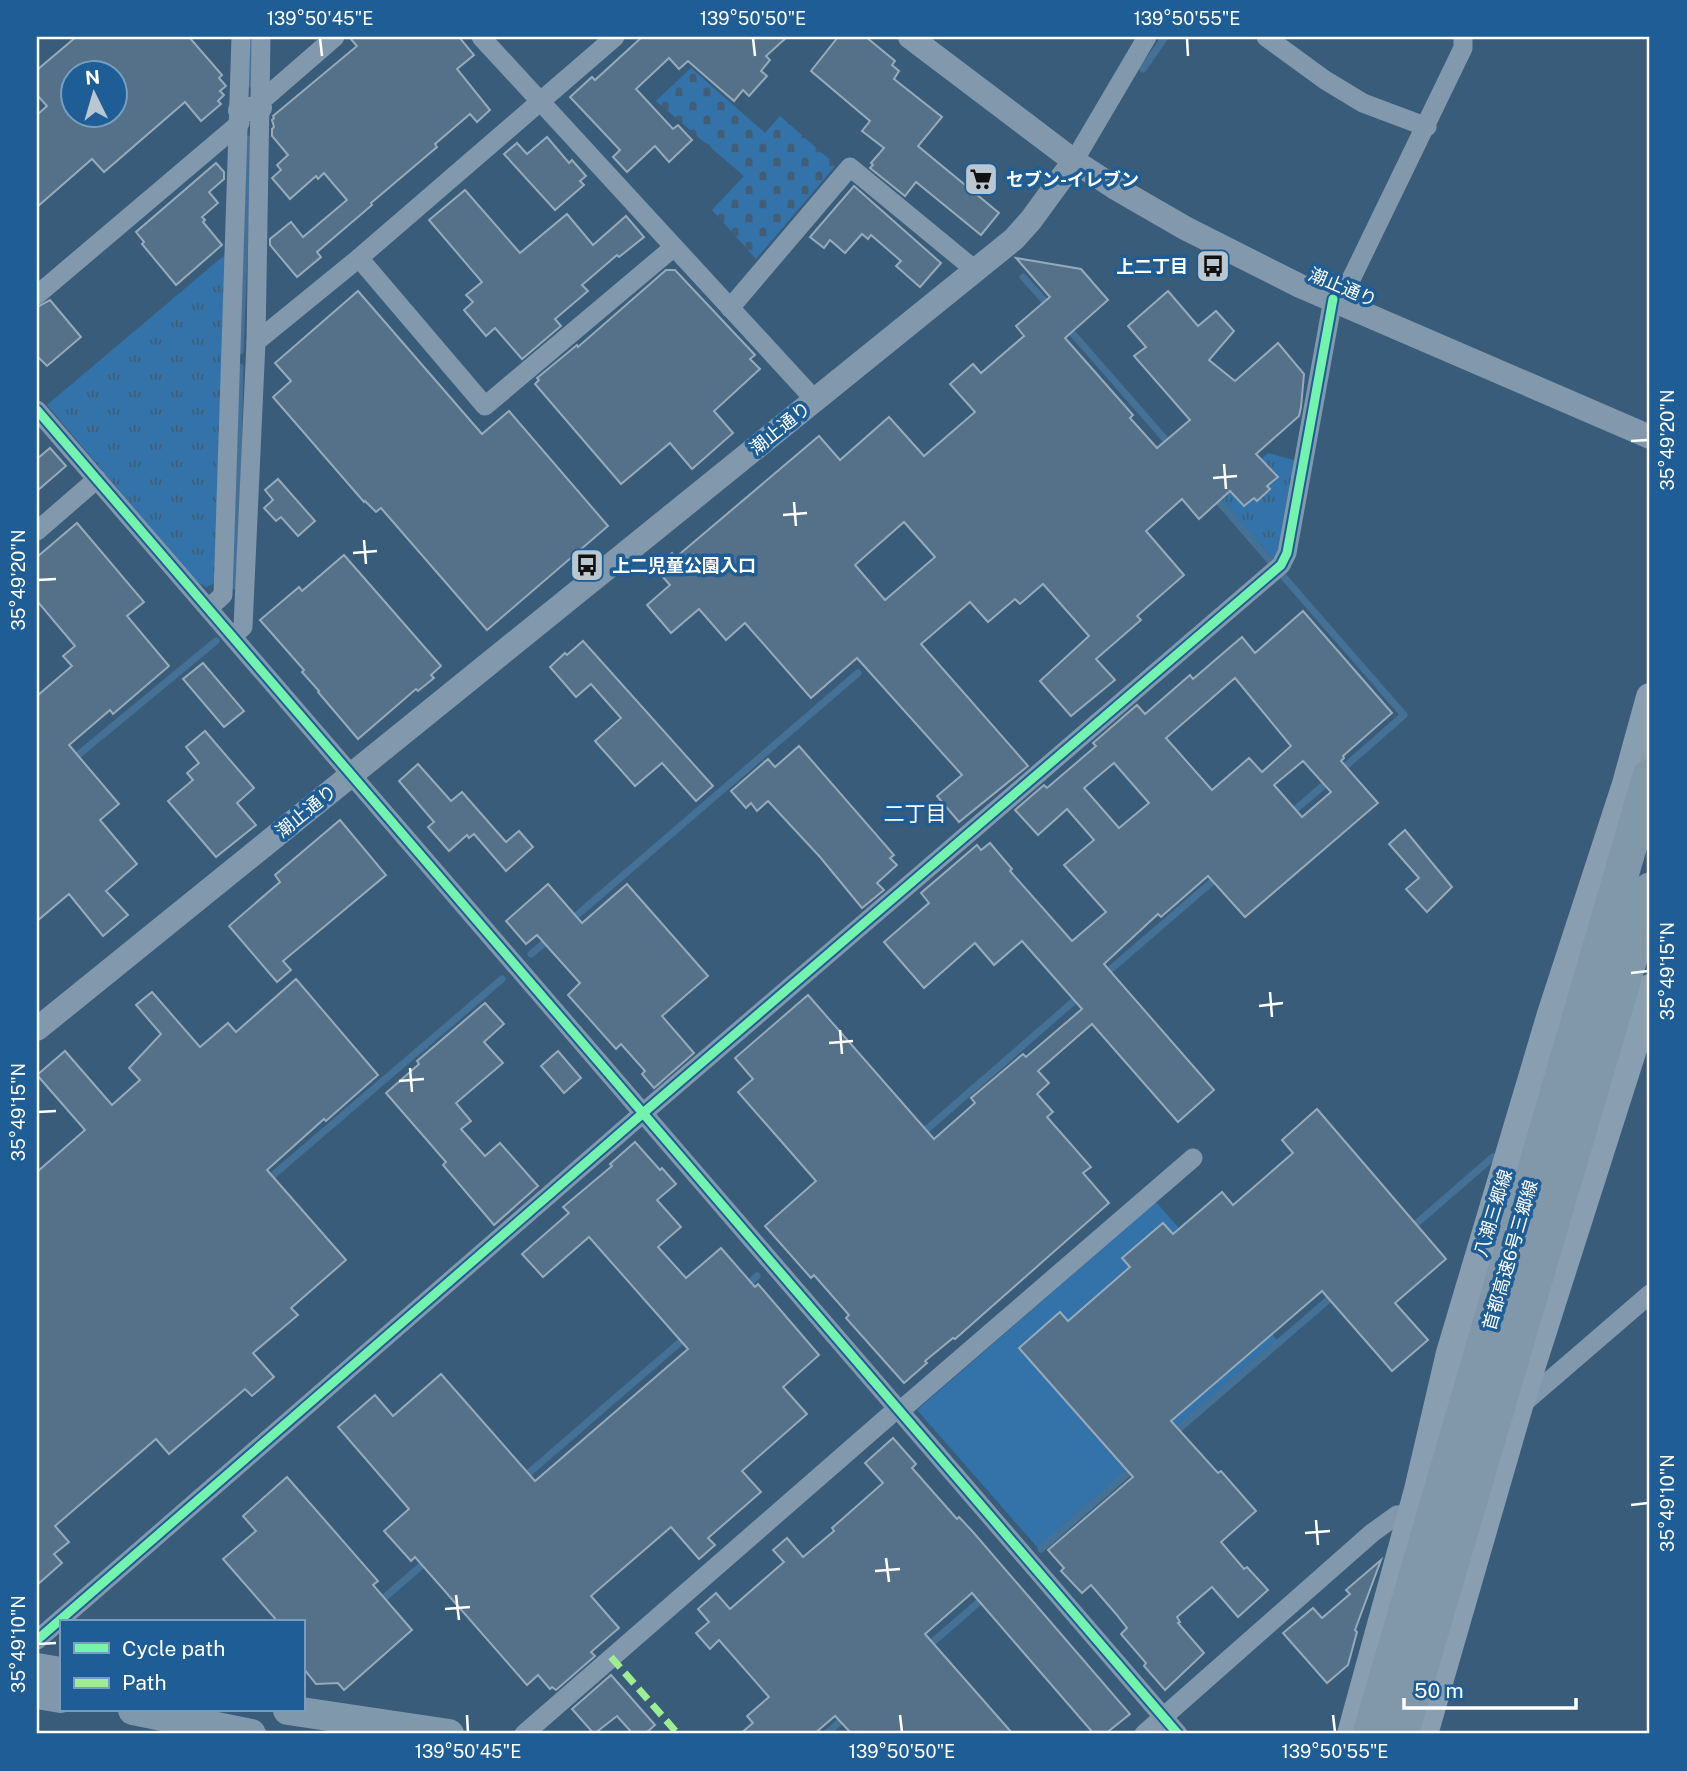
<svg xmlns="http://www.w3.org/2000/svg" width="1687" height="1771" viewBox="0 0 1687 1771" font-family="'Public Sans','Noto Sans JP',sans-serif">
<style>
.cemetery{fill:url(#cemetery-stones)}
.park{fill:url(#park-tufts)}
.garden{fill:#3373aa}
.lines{fill:none;stroke-linecap:round;stroke-linejoin:round}
.stream{stroke:#467197;stroke-width:7}
.building{fill:#557189;stroke:#96aaba;stroke-width:2;fill-rule:evenodd}
.minor{stroke:#8298ad;stroke-width:19}
.tertiary{stroke:#8298ad;stroke-width:24}
.secondary{stroke:#899fb1;stroke-width:28}
.primary{stroke:#8098ab;stroke-width:30}
.motorway-bridge{stroke:#8198ab;stroke-width:35}
.quiet{stroke:#9fed91;stroke-width:7;stroke-dasharray:14 7;stroke-linecap:butt}
.cycleway-casing{stroke:#1e5d95;stroke-width:13}
.cycleway{stroke:#73f3ae;stroke-width:9}
.ticks{fill:none;stroke:#fff;stroke-width:2.5}
.labels{text-anchor:middle;dominant-baseline:central;stroke-width:7;stroke-linejoin:round;paint-order:stroke}
.poi-label{font-size:18px;font-weight:bold;fill:#fff;stroke:#1e5d95;text-anchor:start}
.street-label{font-size:18px;fill:#fff;stroke:#1e5d95}
.quarter-label{font-size:21px;fill:#fff;stroke:#1e5d95}
.neatline{fill:none;stroke:#fff;stroke-width:2.5}
.ticks-label{font-size:18px;text-anchor:middle;fill:#fff}
</style>
<defs>
<pattern id="cemetery-stones" width="16" height="16" patternUnits="userSpaceOnUse" patternTransform="scale(1.75)"><rect width="16" height="16" fill="#3373aa"/><path d="M2 7V4a2 2 0 0 1 4 0v3zM10 15v-3a2 2 0 0 1 4 0v3z" fill="#415e76"/></pattern>
<pattern id="park-tufts" width="24" height="20" patternUnits="userSpaceOnUse" patternTransform="scale(1.75)"><rect width="24" height="20" fill="#3373aa"/><path d="M3 7l-1-3M5 7V3M7 7l1-3M15 17l-1-3M17 17v-4M19 17l1-3" fill="none" stroke="#415e76"/></pattern>
</defs>
<rect width="100%" height="100%" fill="#395c7a"/>
<polygon class="cemetery" points="691,68 765,133 780,116 836,165 756,259 712,210 744,176 656,101"/>
<g class="park">
<polygon points="227,253 219,576 213,584 206,587 197,582 47,405"/>
<polygon points="1268,453 1297,461 1280,554 1274,560 1219,497"/>
</g>
<polygon class="garden" points="1156,1202 1277,1340 1038,1548 917,1410"/>
<g class="lines">
<g class="stream">
<polyline points="1143,69 1165,37"/>
<polyline points="250,84 251,37"/>
<polyline points="1023,277 1050,307"/>
<polyline points="1067,327 1172,447"/>
<polyline points="240,351 249,139"/>
<polyline points="1214,496 1271,562"/>
<polyline points="1283,576 1404,715 1340,771"/>
<polyline points="235,586 240,367"/>
<polyline points="72,760 216,641"/>
<polyline points="1289,815 1331,779"/>
<polyline points="569,922 858,673"/>
<polyline points="531,954 549,939"/>
<polyline points="1104,975 1220,875"/>
<polyline points="919,1136 1082,994"/>
<polyline points="272,1176 502,979"/>
<polyline points="1409,1230 1493,1157"/>
<polyline points="746,1286 757,1276"/>
<polyline points="1173,1434 1336,1293"/>
<polyline points="523,1478 686,1337"/>
<polyline points="1041,1549 1135,1467"/>
<polyline points="377,1604 429,1559"/>
<polyline points="927,1647 987,1595"/>
<polyline points="826,1734 846,1716"/>
</g>
</g>
<g class="building">
<path d="M 76,37 L 189,37 L 222,75 L 219,78 L 226,86 L 220,91 L 224,95 L 218,101 L 221,104 L 201,121 L 185,102 L 104,172 L 92,159 L 37,207 L 37,115 L 47,106 L 37,95 L 37,70 ZM 74,74 L 116,74 L 116,116 L 74,116 Z"/>
<polygon points="349,37 459,37 474,55 457,69 490,110 477,122 470,114 435,144 437,147 371,203 372,205 317,252 321,257 297,277 270,245 270,239 291,222 303,237 347,200 324,173 318,179 316,176 290,199 272,178 281,170 277,165 288,155 272,136 272,129 274,127 272,120 274,118 273,116 357,46"/>
<polygon points="642,37 787,37 766,56 770,60 761,71 767,76 749,96 743,90 734,101 688,61 679,69 669,58 636,89 673,129 678,125 692,140 669,162 655,146 627,172 613,157 620,150 570,97 592,77 595,80"/>
<polygon points="838,37 866,37 895,61 892,65 899,71 894,79 942,117 918,146 999,213 981,235 916,182 905,196 870,168 873,165 871,163 884,148 862,131 870,121 811,71"/>
<polygon points="547,137 569,163 572,160 586,176 580,181 584,185 555,210 504,154 517,143 527,154"/>
<polygon points="216,163 224,172 224,179 209,192 218,203 202,217 205,220 203,222 222,245 176,285 142,244 144,242 136,232"/>
<polygon points="854,186 941,263 920,287 896,266 901,261 871,235 868,239 862,234 845,253 830,240 824,248 810,237"/>
<polygon points="465,190 520,253 567,214 593,245 626,216 644,237 619,257 617,255 582,285 588,291 555,319 561,326 522,359 495,328 486,336 464,310 473,302 466,295 482,282 429,220"/>
<path d="M 1016,258 L 1081,269 L 1108,300 L 1065,338 L 1133,415 L 1130,418 L 1157,448 L 1190,420 L 1134,356 L 1146,347 L 1128,326 L 1168,291 L 1198,326 L 1216,311 L 1234,331 L 1209,360 L 1235,381 L 1278,343 L 1304,374 L 1301,407 L 1299,416 L 1256,454 L 1278,477 L 1267,486 L 1270,489 L 1257,501 L 1254,498 L 1244,506 L 1230,491 L 1199,519 L 1182,499 L 1146,531 L 1184,575 L 1137,616 L 1141,620 L 1096,659 L 1115,680 L 1071,716 L 1040,681 L 1089,636 L 1043,584 L 1020,604 L 1015,599 L 988,622 L 970,602 L 921,644 L 1028,766 L 959,822 L 937,796 L 962,775 L 857,658 L 811,698 L 745,623 L 726,640 L 699,609 L 671,633 L 647,605 L 670,585 L 655,568 L 672,553 L 675,558 L 819,436 L 840,460 L 889,417 L 924,456 L 975,412 L 950,384 L 973,364 L 981,373 L 1024,336 L 1016,326 L 1050,297 ZM 904,522 L 935,557 L 885,600 L 855,565 Z"/>
<polygon points="666,270 675,270 755,355 750,359 760,369 714,411 733,433 692,469 670,443 621,484 535,384 539,380 537,378 577,345 578,347"/>
<polygon points="358,291 482,434 509,411 608,526 487,630 381,508 376,512 365,501 364,502 273,397 291,381 275,363"/>
<polygon points="50,300 81,337 47,366 37,356 37,307"/>
<polygon points="50,448 66,466 37,491 37,459"/>
<polygon points="278,479 315,521 298,536 281,517 276,521 264,508 273,500 265,490"/>
<polygon points="77,523 144,602 127,616 169,666 113,714 110,710 69,745 119,804 100,820 137,864 106,891 128,915 103,936 69,894 37,921 37,696 72,666 63,656 75,646 37,601 37,557"/>
<polygon points="344,555 441,666 431,675 434,678 418,691 416,689 358,739 318,692 319,691 302,672 304,670 260,620 299,587 302,591"/>
<path d="M 1303,611 L 1392,713 L 1343,756 L 1344,758 L 1341,761 L 1378,803 L 1245,917 L 1208,876 L 1161,917 L 1158,914 L 1104,964 L 1214,1090 L 1178,1122 L 1092,1024 L 1038,1071 L 1049,1083 L 1037,1094 L 1053,1112 L 1047,1117 L 1091,1167 L 1083,1173 L 1109,1203 L 955,1339 L 953,1338 L 925,1361 L 927,1363 L 904,1383 L 846,1318 L 849,1315 L 814,1275 L 811,1278 L 765,1226 L 816,1181 L 738,1092 L 753,1079 L 735,1058 L 808,995 L 934,1139 L 975,1103 L 971,1098 L 1023,1054 L 1026,1057 L 1082,1009 L 1022,941 L 994,965 L 975,943 L 924,988 L 884,942 L 929,903 L 921,893 L 977,845 L 981,850 L 990,843 L 1012,869 L 1010,871 L 1072,941 L 1106,912 L 1064,865 L 1094,840 L 1067,809 L 1038,835 L 1015,810 L 1044,785 L 1047,788 L 1096,746 L 1093,743 L 1137,705 L 1145,714 L 1190,675 L 1193,679 L 1242,637 L 1255,653 ZM 1235,678 L 1291,746 L 1262,772 L 1249,758 L 1212,790 L 1166,738 ZM 1303,761 L 1331,792 L 1302,817 L 1274,785 ZM 1114,763 L 1149,803 L 1119,828 L 1084,788 Z"/>
<polygon points="583,641 713,786 696,801 662,763 635,786 595,741 621,718 591,684 576,697 550,667 565,653 567,655"/>
<polygon points="203,663 244,711 224,727 183,679"/>
<polygon points="205,731 254,788 237,803 256,825 216,857 168,801 193,780 187,773 199,763 186,747"/>
<polygon points="799,746 894,855 890,858 897,865 877,883 884,890 862,908 820,857 768,801 757,811 751,803 746,808 731,791 768,759 775,767"/>
<polygon points="418,764 451,801 462,792 506,842 519,831 533,847 506,871 474,834 469,838 467,835 449,851 428,827 434,822 399,781"/>
<polygon points="340,820 386,875 283,961 291,970 277,982 229,926 280,882 275,875"/>
<polygon points="1405,830 1452,887 1427,912 1406,889 1419,878 1389,844"/>
<polygon points="548,884 582,923 627,884 708,976 662,1016 694,1053 654,1088 642,1074 645,1071 621,1044 616,1049 568,995 580,983 537,935 526,944 506,921"/>
<polygon points="296,979 378,1075 326,1121 324,1119 267,1170 346,1260 291,1308 298,1315 253,1353 274,1377 252,1396 245,1389 169,1454 156,1439 55,1526 69,1542 54,1554 62,1563 37,1585 37,1172 85,1130 37,1075 65,1051 112,1105 140,1080 129,1068 161,1034 136,1005 152,992 200,1047 228,1023 236,1032"/>
<polygon points="485,1003 504,1024 484,1042 503,1063 456,1103 471,1121 461,1129 485,1156 500,1143 538,1186 494,1225 443,1165 446,1162 386,1093 419,1064 417,1061"/>
<polygon points="558,1051 581,1078 564,1093 541,1066"/>
<polygon points="1317,1109 1446,1259 1395,1303 1428,1340 1392,1371 1322,1291 1171,1421 1218,1473 1221,1471 1256,1511 1221,1542 1244,1569 1247,1567 1268,1590 1238,1617 1212,1587 1177,1617 1180,1622 1178,1623 1204,1653 1165,1690 1144,1666 1146,1663 1121,1634 1127,1628 1116,1614 1091,1585 1082,1593 1061,1571 1064,1568 1048,1550 1133,1477 1019,1348 1060,1312 1068,1321 1130,1267 1122,1258 1163,1223 1173,1234 1222,1192 1233,1205 1293,1153 1282,1140"/>
<polygon points="635,1142 660,1170 662,1168 676,1184 657,1200 681,1227 658,1247 686,1278 721,1248 755,1287 758,1284 819,1355 783,1387 807,1414 742,1471 761,1492 708,1538 715,1545 699,1559 671,1527 591,1596 619,1628 591,1652 595,1656 556,1690 552,1687 550,1689 538,1675 527,1685 415,1557 411,1561 384,1531 409,1509 338,1427 375,1395 393,1416 441,1374 535,1481 688,1349 589,1237 543,1277 522,1254 569,1213 563,1207 612,1166 610,1164"/>
<polygon points="893,1438 916,1464 912,1468 957,1519 959,1517 973,1532 1130,1714 1105,1734 1094,1734 972,1593 925,1634 1013,1734 852,1734 835,1716 814,1734 740,1734 753,1723 747,1716 769,1697 719,1640 710,1649 696,1633 709,1622 698,1609 716,1593 730,1609 784,1562 773,1550 787,1538 803,1557 834,1531 832,1528 883,1483 865,1463"/>
<polygon points="287,1477 378,1581 373,1585 412,1630 344,1690 338,1683 316,1684 303,1668 303,1622 278,1622 223,1559 256,1531 243,1516"/>
<polygon points="1381,1560 1355,1630 1357,1632 1348,1665 1327,1683 1283,1633 1313,1608 1322,1618 1350,1594 1346,1590"/>
<polygon points="611,1675 655,1725 645,1734 633,1734 617,1716 594,1734 572,1709"/>
</g>
<g class="lines">
<g class="minor">
<polyline points="481,37 815,400"/>
<polyline points="1266,37 1325,80 1363,103 1427,127"/>
<polyline points="260,102 335,37"/>
<polyline points="1074,161 1147,37"/>
<polyline points="359,258 485,406 674,247"/>
<polyline points="37,295 240,123"/>
<polyline points="1340,302 1463,48 1463,37"/>
<polyline points="730,308 850,167 975,270"/>
<polyline points="256,342 359,258 615,37"/>
<polyline points="37,410 1178,1734"/>
<polyline points="37,531 97,479"/>
<polyline points="209,608 223,595 241,37"/>
<polyline points="233,636 243,627 256,342 261,37"/>
<polyline points="1520,1406 1650,1294"/>
<polyline points="901,1410 1193,1158"/>
<polyline points="37,1640 642,1114 1281,565 1287,553 1333,299"/>
<polyline points="524,1734 898,1408"/>
<polyline points="1144,1734 1372,1533 1397,1515 1410,1514"/>
</g>
<g class="tertiary">
<polyline points="910,37 1074,161 1114,187 1185,228 1300,286 1650,437"/>
<polyline points="240,110 260,108"/>
<polyline points="37,1029 1014,239 1031,220 1074,161"/>
</g>
<g class="secondary">
<polyline points="1351,1734 1418,1490 1450,1353 1551,1014 1626,784 1650,697"/>
<polyline points="1424,1734 1519,1406 1634,1046 1650,988"/>
</g>
<g class="primary">
<polyline points="37,1668 61,1672"/>
<polyline points="37,1694 61,1698"/>
<polyline points="133,1710 251,1734"/>
<polyline points="288,1710 449,1734"/>
</g>
<g class="motorway-bridge">
<polyline points="1370,1734 1650,776"/>
<polyline points="1401,1734 1650,890"/>
</g>
<polyline class="quiet" points="611,1657 678,1734"/>
<g class="cycleway-casing">
<g id="cycleway">
<polyline points="37,410 1178,1734"/>
<polyline points="37,1640 642,1114 1281,565 1287,553 1333,299"/>
</g>
</g>
<use href="#cycleway" class="cycleway"/>
</g>
<path class="ticks" d="M 320,38 L 322,56M 753,38 L 755,56M 1187,38 L 1188,56M 1631,441 L 1648,440M 1224,464 L 1226,489M 1213,478 L 1237,476M 794,502 L 796,526M 783,515 L 807,513M 364,540 L 366,564M 353,553 L 377,551M 38,580 L 56,579M 1631,973 L 1648,971M 1270,992 L 1272,1017M 1259,1006 L 1283,1003M 840,1030 L 842,1054M 829,1043 L 853,1041M 410,1068 L 412,1092M 399,1081 L 424,1079M 38,1112 L 56,1111M 1631,1505 L 1648,1503M 1316,1520 L 1318,1545M 1305,1533 L 1330,1531M 886,1558 L 889,1582M 875,1571 L 900,1569M 456,1595 L 459,1620M 445,1609 L 470,1607M 38,1644 L 56,1643M 467,1715 L 468,1732M 900,1715 L 902,1732M 1333,1715 L 1335,1732"/>
<defs>
<g id="supermarket-square" transform="scale(1.75)"><rect x="-9" y="-9" width="18" height="18" rx="4" fill="#bac6d0" stroke="#1e5d95"/><path d="M-6-5.5h2.5l.6 2H6L4.5 2H-2.5L-4.4-4H-6ZM-1.5 3.2a1.3 1.3 0 1 0 .1 0ZM3 3.2a1.3 1.3 0 1 0 .1 0Z" fill="#111"/></g>
<g id="bus-square" transform="scale(1.75)"><rect x="-9" y="-9" width="18" height="18" rx="4" fill="#bac6d0" stroke="#1e5d95"/><path d="M-5-6H5V4H4V6H2V4H-2V6H-4V4H-5ZM-3.5-4V0h7V-4ZM-3.5 1.2v1.5H-2V1.2ZM2 1.2v1.5H3.5V1.2Z" fill="#111"/></g>
</defs>
<g fill-rule="evenodd">
<use href="#supermarket-square" x="981" y="179"/>
<use href="#bus-square" x="1213" y="266"/>
<use href="#bus-square" x="587" y="565"/>
</g>
<g class="labels">
<g class="poi-label">
<text x="1006" y="179">セブン-イレブン</text>
<text x="1188" y="266" text-anchor="end">上二丁目</text>
<text x="612" y="565">上二児童公園入口</text>
</g>
<g class="street-label">
<text transform="translate(1343 287) rotate(23)">潮止通り</text>
<text transform="translate(780 428) rotate(-39)">潮止通り</text>
<text transform="translate(306 811) rotate(-39)">潮止通り</text>
<text transform="translate(1493 1213) rotate(-73)">八潮三郷線</text>
<text transform="translate(1510 1255) rotate(-74)">首都高速6号三郷線</text>
</g>
<g class="quarter-label">
<text x="915" y="813">二丁目</text>
</g>
</g>
<rect width="1687" height="1771" fill="none" stroke="#1e5d95" stroke-width="77"/>
<rect x="60" y="1620" width="245" height="91" fill="#1e5d95" stroke="#789ebf" stroke-width="2"/>
<rect x="74" y="1643" width="35" height="10" fill="#73f3ae" stroke="#789ebf" stroke-width="2"/>
<text x="122" y="1656" font-size="21" fill="#ffffff">Cycle path</text>
<rect x="74" y="1678" width="35" height="10" fill="#9fed91" stroke="#789ebf" stroke-width="2"/>
<text x="122" y="1690" font-size="21" fill="#ffffff">Path</text>
<g transform="translate(94 94) rotate(355)"><circle r="33" fill="#1e5d95" stroke="#789ebf" stroke-width="2"/>
<path d="M0-5L12 26L0 18L-12 26Z" fill="#bac6d0"/>
<text y="-10" font-size="19" font-weight="bold" text-anchor="middle" fill="#ffffff">N</text>
</g>
<path d="M1404 1698v10h172v-10" fill="none" stroke="#ffffff" stroke-width="3.5"/>
<text x="1414" y="1698" font-size="21" fill="#ffffff" stroke="#1e5d95" stroke-width="5" paint-order="stroke">50 m</text>
<rect x="38" y="38" width="1610" height="1694" class="neatline"/>
<g class="ticks-label">
<text x="320" y="25">139°50'45"E</text>
<text x="753" y="25">139°50'50"E</text>
<text x="1187" y="25">139°50'55"E</text>
<text transform="translate(1668 440) rotate(-90)" y="6">35°49'20"N</text>
<text transform="translate(19 580) rotate(-90)" y="6">35°49'20"N</text>
<text transform="translate(1668 971) rotate(-90)" y="6">35°49'15"N</text>
<text transform="translate(19 1112) rotate(-90)" y="6">35°49'15"N</text>
<text transform="translate(1668 1503) rotate(-90)" y="6">35°49'10"N</text>
<text transform="translate(19 1644) rotate(-90)" y="6">35°49'10"N</text>
<text x="468" y="1758">139°50'45"E</text>
<text x="902" y="1758">139°50'50"E</text>
<text x="1335" y="1758">139°50'55"E</text>
</g>
</svg>
